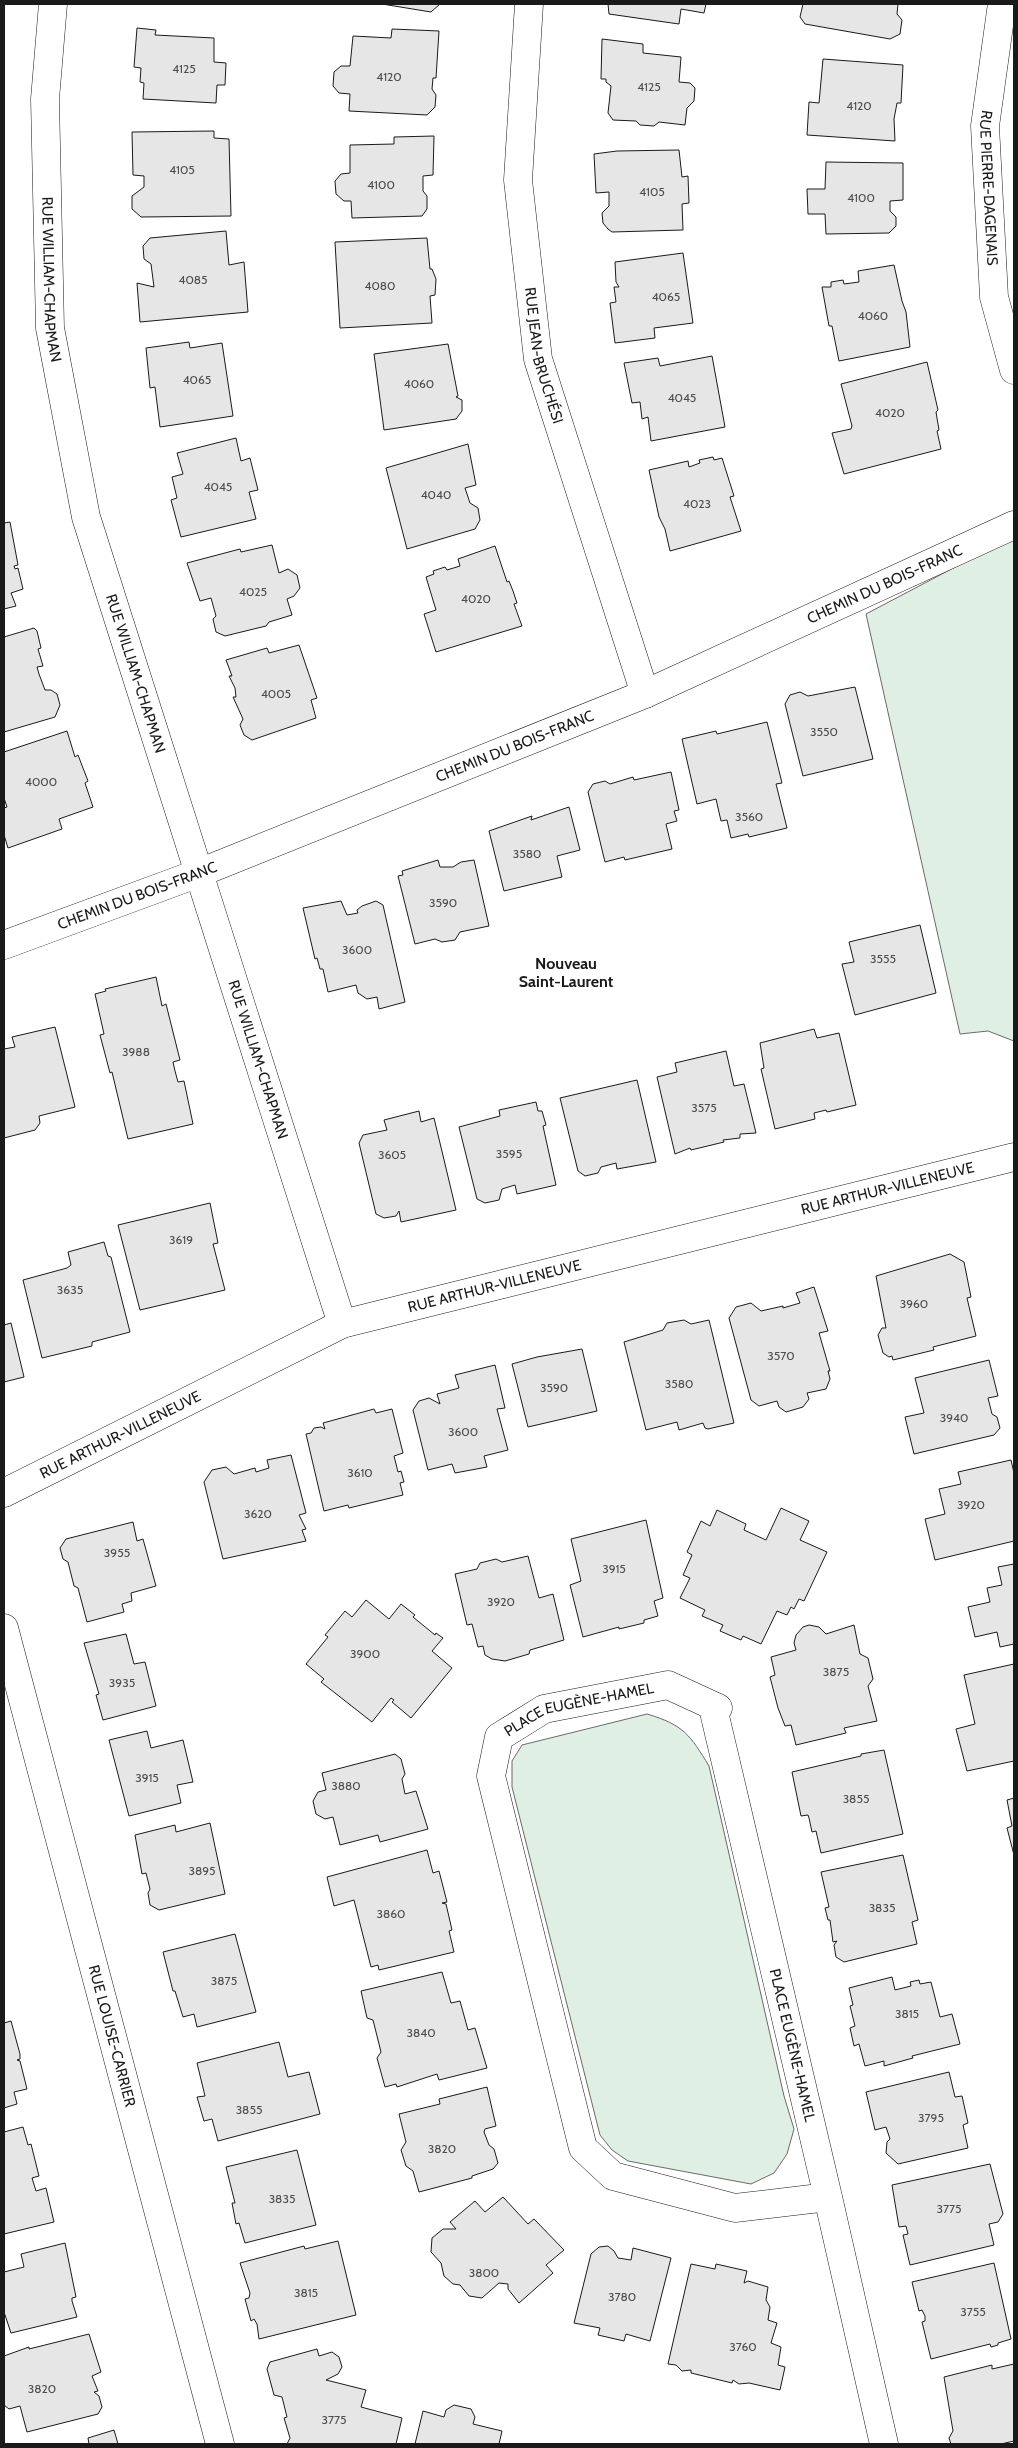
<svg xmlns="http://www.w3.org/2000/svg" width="1018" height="2448" viewBox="0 0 1018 2448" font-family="Cabin,sans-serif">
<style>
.green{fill:#e0efe3;stroke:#6a6a6a}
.building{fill:#e6e6e6;stroke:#1a1a1a}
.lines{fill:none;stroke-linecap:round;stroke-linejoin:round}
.minor-casing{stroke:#1a1a1a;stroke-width:29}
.minor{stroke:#fff;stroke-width:28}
.labels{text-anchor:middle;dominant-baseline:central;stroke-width:4;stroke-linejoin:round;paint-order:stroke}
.number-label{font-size:12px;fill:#4d4d4d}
.street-label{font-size:15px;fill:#1a1a1a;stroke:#fff}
.neighbourhood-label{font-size:16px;font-weight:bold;fill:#1a1a1a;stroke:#fff}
</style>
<rect width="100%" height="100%" fill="#fff"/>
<g class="green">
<polygon points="1014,536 1014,1041 988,1031 960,1034 866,614"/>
<path d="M 647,1714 C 684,1725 690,1735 709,1766 L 784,2096 L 794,2129 L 787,2154 L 774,2173 L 751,2184 L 628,2161 L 612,2150 L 600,2135 L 512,1787 L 512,1761 L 522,1745 Z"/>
</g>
<g class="building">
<polygon points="382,4 440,4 431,12"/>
<polygon points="608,4 706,4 704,13 681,9 679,24 609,14"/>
<polygon points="803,4 898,4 897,14 902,20 900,34 890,39 805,24 800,17"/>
<polygon points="137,28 156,30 155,35 214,38 214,62 226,63 225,85 217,85 216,103 143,99 144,83 140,82 141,68 134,67"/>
<polygon points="392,29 439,31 436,78 433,78 432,89 436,95 435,107 427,115 349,111 350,94 339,93 333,86 334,72 341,66 350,66 353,36 391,38"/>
<polygon points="602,39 643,44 643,53 681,57 679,82 690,83 695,88 694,101 687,108 685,125 659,122 654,126 640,125 636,121 613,120 608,113 611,86 606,82 606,79 601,79"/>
<polygon points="823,59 903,65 901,103 897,103 894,119 895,141 807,135 809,102 819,103"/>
<polygon points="214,131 214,138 229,139 231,216 141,217 132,209 132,196 144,187 144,176 133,175 132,132"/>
<polygon points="434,136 433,175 423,176 423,191 427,196 427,209 422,216 352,218 351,201 344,201 336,194 335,181 341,174 350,173 350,145 394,144 394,137"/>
<polygon points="679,150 682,177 688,176 689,203 682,204 683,230 612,232 608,229 603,223 602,213 609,206 609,192 596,193 594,154 617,151"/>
<polygon points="826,162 903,163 903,200 890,201 890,211 896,217 896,226 889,233 826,234 825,214 808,214 807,189 825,189"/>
<polygon points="226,231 229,265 244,262 248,312 140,322 137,283 154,287 151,264 144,259 143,246 150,238"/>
<polygon points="427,238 430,269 432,269 436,279 435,295 430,296 432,323 340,328 335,242"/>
<polygon points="683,253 693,323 654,328 655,338 615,343 610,303 616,302 614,287 619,287 616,282 615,262"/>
<polygon points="894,265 902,301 906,312 910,347 839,361 832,326 829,326 822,287 831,287 831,282 843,280 844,284 859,282 858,271"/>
<polygon points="189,342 190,348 222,343 233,416 160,427 155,387 150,388 146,348"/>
<polygon points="448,344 458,396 456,397 462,400 462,411 456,419 384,430 374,354"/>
<polygon points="712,356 725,427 651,441 648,417 642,419 640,402 632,403 624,363 658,358 660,366"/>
<polygon points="927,362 938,410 936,412 939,430 937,431 941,449 844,474 832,433 851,429 852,426 841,384"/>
<polygon points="236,438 241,461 250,458 258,490 249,492 256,519 181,537 171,500 177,498 172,477 183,474 177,453"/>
<polygon points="468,444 476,485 465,488 470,503 478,508 480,520 475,529 407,549 386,468"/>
<polygon points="713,457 714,460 722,458 734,496 730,497 741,531 670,551 665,529 659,517 649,470 688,461 689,467 700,463 699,460"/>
<polygon points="10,522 18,565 14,566 15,569 18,568 23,589 11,593 16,606 4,609 4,523"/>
<polygon points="272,545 279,573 288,569 297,575 300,588 294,596 287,599 292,615 269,622 266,626 225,636 216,632 213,619 216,616 211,598 200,601 187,563 240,549 241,552"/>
<polygon points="495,546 507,582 509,581 513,591 517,603 514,604 522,626 436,652 424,614 436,610 426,577 434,574 433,571 445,567 447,570 460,566 458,559"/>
<polygon points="34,628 37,631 41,648 38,649 43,666 37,667 39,674 45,690 51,690 57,694 60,705 55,717 4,732 4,637"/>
<polygon points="299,645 317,698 311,700 316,718 252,740 244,735 240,725 243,719 233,697 236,697 235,688 229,676 232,676 226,660 267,648 269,653"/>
<polygon points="855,687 873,759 803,776 785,704 790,695 800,692 808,696"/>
<polygon points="767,722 782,783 776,784 787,828 749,837 748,834 731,838 727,820 721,821 716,799 697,804 682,739 716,731 717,734"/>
<polygon points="67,731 75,757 78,755 88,781 85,783 93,807 59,819 62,829 8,848 4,835 4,808 7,807 4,798 4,752"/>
<polygon points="671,772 679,810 674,811 677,821 666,824 672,849 625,860 624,857 605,862 588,792 593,784 605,781 610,784 633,777 634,780"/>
<polygon points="569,807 580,850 557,856 562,877 504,891 489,831 532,816 531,820"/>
<polygon points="438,860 440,867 453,867 461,862 474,860 489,926 460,932 455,940 442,942 435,939 415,944 398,876 403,875 402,871"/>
<polygon points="341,901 347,915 358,913 357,910 362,906 376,901 383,905 405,1002 379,1009 377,997 367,999 358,993 356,985 328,992 323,969 320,969 317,958 315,959 303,908"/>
<polygon points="920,925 936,993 855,1015 842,964 854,962 849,942"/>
<polygon points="156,977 162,1006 166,1004 180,1060 173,1062 175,1071 178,1082 184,1081 193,1124 128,1139 112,1072 110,1073 100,1035 104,1034 95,994 106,991 105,989"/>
<polygon points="55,1027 75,1107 39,1116 40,1123 35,1130 4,1138 4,1049 15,1047 12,1037"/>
<polygon points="814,1029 817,1038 839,1033 856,1105 827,1112 826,1110 814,1113 815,1119 775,1129 761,1069 764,1068 760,1043"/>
<polygon points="726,1051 734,1086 744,1084 756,1133 740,1134 740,1138 723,1140 724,1142 691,1150 690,1148 675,1154 657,1077 677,1072 675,1063"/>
<polygon points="637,1080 656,1162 617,1169 616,1163 601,1167 598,1173 585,1176 578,1171 560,1098"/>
<polygon points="536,1102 538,1111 542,1111 546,1125 543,1126 556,1185 517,1194 515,1185 502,1189 499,1200 485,1203 477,1199 459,1127 500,1116 499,1110"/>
<polygon points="419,1111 421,1122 434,1118 456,1210 401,1222 399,1211 396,1216 384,1218 376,1214 359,1143 363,1135 387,1130 384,1120"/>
<polygon points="210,1203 218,1243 213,1244 225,1290 140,1310 118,1225"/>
<polygon points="104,1242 108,1256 111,1257 130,1332 92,1342 92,1346 42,1358 23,1280 67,1268 71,1265 68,1252"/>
<polygon points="950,1254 964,1262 971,1297 967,1298 976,1336 933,1347 934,1350 893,1360 892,1356 889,1357 883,1353 878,1335 882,1328 886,1328 876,1276"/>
<polygon points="814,1287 828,1331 819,1333 830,1371 828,1371 830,1379 826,1389 807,1393 809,1399 803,1407 786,1412 779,1407 777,1401 759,1406 751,1400 729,1318 736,1307 751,1303 761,1311 783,1306 783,1308 800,1303 796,1293"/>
<polygon points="684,1320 691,1324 709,1320 734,1423 708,1429 705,1428 703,1423 679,1430 677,1422 646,1430 624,1342 663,1330 667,1323"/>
<polygon points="11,1323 24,1377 4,1382 4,1325"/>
<polygon points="582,1349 597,1411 528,1427 512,1364 537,1357"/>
<polygon points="989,1360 998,1396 988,1398 992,1414 997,1417 1000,1428 994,1435 914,1454 905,1417 924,1413 915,1378"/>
<polygon points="495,1365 505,1408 497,1409 508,1450 484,1456 487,1467 455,1473 452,1464 428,1470 413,1410 419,1401 429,1398 440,1404 437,1394 459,1388 455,1375"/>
<polygon points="374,1409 376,1413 392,1409 403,1453 394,1456 398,1472 401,1471 404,1482 400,1483 403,1495 349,1508 348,1505 324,1511 306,1434 311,1433 314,1428 321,1427 325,1429 323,1423"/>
<polygon points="291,1455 306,1513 299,1515 306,1529 302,1530 306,1541 223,1559 204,1482 212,1470 226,1467 234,1474 255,1468 256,1472 269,1468 267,1460"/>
<polygon points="1011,1460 1014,1473 1014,1541 935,1560 925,1519 945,1514 939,1489 961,1484 958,1472"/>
<polygon points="781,1508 809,1521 800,1540 827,1552 804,1601 799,1599 794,1609 791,1607 787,1615 777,1611 761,1644 743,1636 741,1640 720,1631 723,1625 702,1616 705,1610 680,1598 690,1578 683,1575 692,1555 687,1552 701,1521 710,1526 717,1510 746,1524 744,1530 766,1540"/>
<polygon points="646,1520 663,1598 654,1601 658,1616 644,1620 644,1623 619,1629 619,1627 583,1637 570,1585 581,1581 571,1539"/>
<polygon points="133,1522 137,1541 143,1539 156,1586 131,1593 132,1601 122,1604 124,1612 87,1622 78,1588 74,1586 68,1562 63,1559 60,1548 66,1539"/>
<polygon points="528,1556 539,1598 553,1594 564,1640 530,1650 529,1654 505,1661 492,1659 485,1655 483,1646 478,1647 472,1624 467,1625 455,1574 477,1569 480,1563 496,1559 502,1562"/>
<polygon points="1014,1564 1014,1644 1000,1647 997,1632 975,1637 968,1607 990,1602 987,1588 1002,1585 998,1567"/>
<polygon points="366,1600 389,1619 401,1604 415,1615 413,1617 435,1635 436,1633 443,1638 432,1651 452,1668 411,1718 392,1702 394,1700 391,1698 372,1722 321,1682 324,1679 306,1664 328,1637 325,1635 345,1611 352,1617"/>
<polygon points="809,1625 819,1627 826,1634 854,1625 860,1654 868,1658 873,1679 868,1686 877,1721 844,1728 846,1733 796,1745 791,1725 785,1726 778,1708 770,1677 775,1675 771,1657 796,1650 794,1643 796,1635 803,1627"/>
<polygon points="126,1634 134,1664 145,1662 156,1706 103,1720 96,1695 99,1694 84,1643"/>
<polygon points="1014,1664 1014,1761 967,1771 956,1729 975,1724 964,1675"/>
<polygon points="147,1731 151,1748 183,1740 193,1782 177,1785 181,1803 129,1816 109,1740"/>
<polygon points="884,1750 903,1834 821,1853 816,1831 812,1832 809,1818 808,1815 801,1816 792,1772 861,1756 861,1754"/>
<polygon points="395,1754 401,1759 405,1774 402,1779 405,1794 416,1791 428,1829 380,1842 378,1835 340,1845 333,1817 325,1819 316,1814 313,1801 318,1792 326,1790 322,1773"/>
<polygon points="1014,1798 1014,1855 1007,1828 1012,1826 1007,1800"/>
<polygon points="210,1823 225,1894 159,1910 150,1905 148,1893 150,1889 146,1873 142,1874 135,1835 175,1825 176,1832"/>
<polygon points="427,1850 433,1873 439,1871 447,1902 442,1903 446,1904 452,1930 449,1931 454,1952 379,1970 378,1965 371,1967 354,1900 334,1906 327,1877"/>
<polygon points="903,1855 918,1920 912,1922 917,1944 844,1962 836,1957 834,1945 837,1941 833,1942 830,1920 828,1920 825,1908 829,1907 821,1872"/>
<polygon points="235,1934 256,2012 197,2027 194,2014 183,2017 175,1991 173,1991 163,1952"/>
<polygon points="442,1972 451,2003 460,2001 468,2030 475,2028 487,2068 439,2080 437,2074 397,2087 396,2084 385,2087 377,2058 381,2052 373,2020 367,2018 361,1991"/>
<polygon points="892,1977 895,1990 911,1986 910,1982 919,1980 920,1984 931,1982 940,2017 952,2014 960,2044 912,2056 913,2058 884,2066 884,2061 865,2066 859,2044 854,2046 850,2028 855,2026 850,2006 853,2005 849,1988"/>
<polygon points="11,2021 20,2054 20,2059 17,2060 20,2061 27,2089 14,2092 17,2104 4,2108 4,2023"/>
<polygon points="279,2042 288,2077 309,2072 320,2114 218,2141 212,2119 204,2121 197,2097 205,2096 197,2063"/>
<polygon points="949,2072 955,2097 962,2096 968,2123 963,2125 968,2148 898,2164 886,2153 887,2142 890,2139 886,2127 875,2130 866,2092"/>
<polygon points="487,2087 496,2126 485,2129 484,2132 489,2145 494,2149 498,2163 493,2169 472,2176 472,2178 419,2192 413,2171 406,2166 401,2150 406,2142 399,2114 440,2104 439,2099"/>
<polygon points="23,2127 28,2145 31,2144 39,2176 32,2178 36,2191 46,2188 54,2222 4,2234 4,2132"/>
<polygon points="297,2150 316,2225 245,2243 239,2223 236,2224 232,2203 235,2203 226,2167"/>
<polygon points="990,2164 1003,2214 998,2222 989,2224 994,2245 910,2265 903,2235 908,2234 906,2226 899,2227 892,2185"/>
<polygon points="503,2197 528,2224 534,2219 564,2250 546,2265 553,2273 519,2303 508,2289 508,2284 499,2283 482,2298 469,2296 460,2285 453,2284 444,2276 441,2263 431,2252 432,2238 443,2229 456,2229 450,2222 475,2201 485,2212"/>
<polygon points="338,2241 356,2315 259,2339 257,2324 254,2319 251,2321 245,2299 249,2298 250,2293 240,2263 304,2246 305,2249"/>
<polygon points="65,2243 76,2297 72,2298 72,2301 77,2317 11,2333 4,2312 4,2272 24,2267 21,2254"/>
<polygon points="608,2246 614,2251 618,2258 631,2260 633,2248 671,2258 650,2341 626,2334 624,2341 598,2335 600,2328 574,2323 591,2254 599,2247"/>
<polygon points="994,2263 1011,2339 998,2343 998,2345 991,2347 990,2344 931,2359 922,2322 925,2321 925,2316 922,2310 919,2311 912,2282"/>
<polygon points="691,2264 715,2269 716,2264 747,2271 744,2283 748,2281 768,2287 766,2300 770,2307 768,2320 777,2323 771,2343 781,2347 778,2365 785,2367 780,2390 749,2383 739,2384 733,2380 732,2383 691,2373 691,2370 682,2371 676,2365 668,2364"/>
<polygon points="89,2334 101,2372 92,2376 98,2391 94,2392 99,2396 102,2407 98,2414 27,2432 20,2406 9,2409 4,2405 4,2356 29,2347 29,2349"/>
<polygon points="317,2349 319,2356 332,2352 339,2357 342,2367 338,2374 326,2380 366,2390 361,2407 402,2418 396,2444 287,2444 290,2438 284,2418 287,2417 282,2397 274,2395 267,2369 270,2362"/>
<polygon points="1014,2364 1014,2441 1001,2444 951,2444 949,2438 953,2431 944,2377 992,2365 992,2369"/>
<polygon points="454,2405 471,2409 475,2417 473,2424 502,2431 499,2444 415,2444 423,2411 444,2417 446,2410"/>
<polygon points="114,2430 118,2444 89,2444 88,2438"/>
</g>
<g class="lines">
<g class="minor-casing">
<g id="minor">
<path id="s1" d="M 53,4 L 45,99 L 50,328 L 86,517 L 342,1324"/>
<path id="s2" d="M 529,4 L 518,180 L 538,359 L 645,694"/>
<path id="s3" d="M 1002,4 L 985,126 L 994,297 L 1014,370"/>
<path id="s4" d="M 4,945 L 199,873 L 645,694 L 1014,525"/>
<path id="s5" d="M 4,1493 L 342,1324 L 1014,1157"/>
<path id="s6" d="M 4,1628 L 220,2444"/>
<path id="s7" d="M 828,2197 L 735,2208 L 613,2176 L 583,2148 L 491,1776 L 499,1737 L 544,1709 L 668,1685 L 718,1708 L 714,1712 L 828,2197 L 884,2444"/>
</g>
</g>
<use href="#minor" class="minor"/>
</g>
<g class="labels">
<g class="number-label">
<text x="184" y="68">4125</text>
<text x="389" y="76">4120</text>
<text x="649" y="86">4125</text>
<text x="859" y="105">4120</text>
<text x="182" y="169">4105</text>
<text x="381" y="184">4100</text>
<text x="652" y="191">4105</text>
<text x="861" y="197">4100</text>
<text x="193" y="279">4085</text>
<text x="380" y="285">4080</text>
<text x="666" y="296">4065</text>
<text x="873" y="315">4060</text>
<text x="197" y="379">4065</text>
<text x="419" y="383">4060</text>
<text x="682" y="397">4045</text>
<text x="890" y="412">4020</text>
<text x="218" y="486">4045</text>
<text x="436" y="494">4040</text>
<text x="697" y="503">4023</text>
<text x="253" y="591">4025</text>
<text x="476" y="598">4020</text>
<text x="276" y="693">4005</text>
<text x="824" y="731">3550</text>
<text x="41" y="781">4000</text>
<text x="749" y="816">3560</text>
<text x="527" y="853">3580</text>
<text x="443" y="902">3590</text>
<text x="357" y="949">3600</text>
<text x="883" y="958">3555</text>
<text x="136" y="1051">3988</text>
<text x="704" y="1107">3575</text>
<text x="509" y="1153">3595</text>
<text x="392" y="1154">3605</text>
<text x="181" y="1239">3619</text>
<text x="70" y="1289">3635</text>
<text x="914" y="1303">3960</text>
<text x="781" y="1355">3570</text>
<text x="679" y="1383">3580</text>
<text x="554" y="1387">3590</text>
<text x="954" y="1417">3940</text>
<text x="463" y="1431">3600</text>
<text x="360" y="1472">3610</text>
<text x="971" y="1504">3920</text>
<text x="258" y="1513">3620</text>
<text x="117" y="1552">3955</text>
<text x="614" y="1568">3915</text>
<text x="501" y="1601">3920</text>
<text x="365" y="1653">3900</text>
<text x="836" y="1671">3875</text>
<text x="122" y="1682">3935</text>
<text x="147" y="1777">3915</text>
<text x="346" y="1785">3880</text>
<text x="856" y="1798">3855</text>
<text x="202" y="1870">3895</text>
<text x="882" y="1907">3835</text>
<text x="391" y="1913">3860</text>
<text x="224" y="1980">3875</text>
<text x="907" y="2013">3815</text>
<text x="421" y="2032">3840</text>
<text x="249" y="2109">3855</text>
<text x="931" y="2117">3795</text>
<text x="442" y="2148">3820</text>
<text x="282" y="2198">3835</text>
<text x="949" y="2208">3775</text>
<text x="484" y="2272">3800</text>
<text x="306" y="2292">3815</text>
<text x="622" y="2296">3780</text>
<text x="973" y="2311">3755</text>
<text x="743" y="2346">3760</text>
<text x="42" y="2388">3820</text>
<text x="334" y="2419">3775</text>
</g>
<g class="street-label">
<text stroke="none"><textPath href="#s3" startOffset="185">RUE PIERRE-DAGENAIS</textPath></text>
<text stroke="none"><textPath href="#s1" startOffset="276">RUE WILLIAM-CHAPMAN</textPath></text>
<text stroke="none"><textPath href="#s2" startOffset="354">RUE JEAN-BRUCHÉSI</textPath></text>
<text stroke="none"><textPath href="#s4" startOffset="952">CHEMIN DU BOIS-FRANC</textPath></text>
<text stroke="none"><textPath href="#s1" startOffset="681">RUE WILLIAM-CHAPMAN</textPath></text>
<text stroke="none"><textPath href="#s4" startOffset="548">CHEMIN DU BOIS-FRANC</textPath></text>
<text stroke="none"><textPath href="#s4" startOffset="142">CHEMIN DU BOIS-FRANC</textPath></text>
<text stroke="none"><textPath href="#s1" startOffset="1086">RUE WILLIAM-CHAPMAN</textPath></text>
<text stroke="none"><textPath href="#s5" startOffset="940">RUE ARTHUR-VILLENEUVE</textPath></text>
<text stroke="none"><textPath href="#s5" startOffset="535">RUE ARTHUR-VILLENEUVE</textPath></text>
<text stroke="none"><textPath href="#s5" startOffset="130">RUE ARTHUR-VILLENEUVE</textPath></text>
<text stroke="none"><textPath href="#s7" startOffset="770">PLACE EUGÈNE-HAMEL</textPath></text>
<text stroke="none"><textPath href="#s6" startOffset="422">RUE LOUISE-CARRIER</textPath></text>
<text stroke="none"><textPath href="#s7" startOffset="1266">PLACE EUGÈNE-HAMEL</textPath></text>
</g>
<g class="neighbourhood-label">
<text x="566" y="963">Nouveau<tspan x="566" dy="18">Saint-Laurent</tspan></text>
</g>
</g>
<rect width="1018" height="2448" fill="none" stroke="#1a1a1a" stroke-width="10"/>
</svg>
